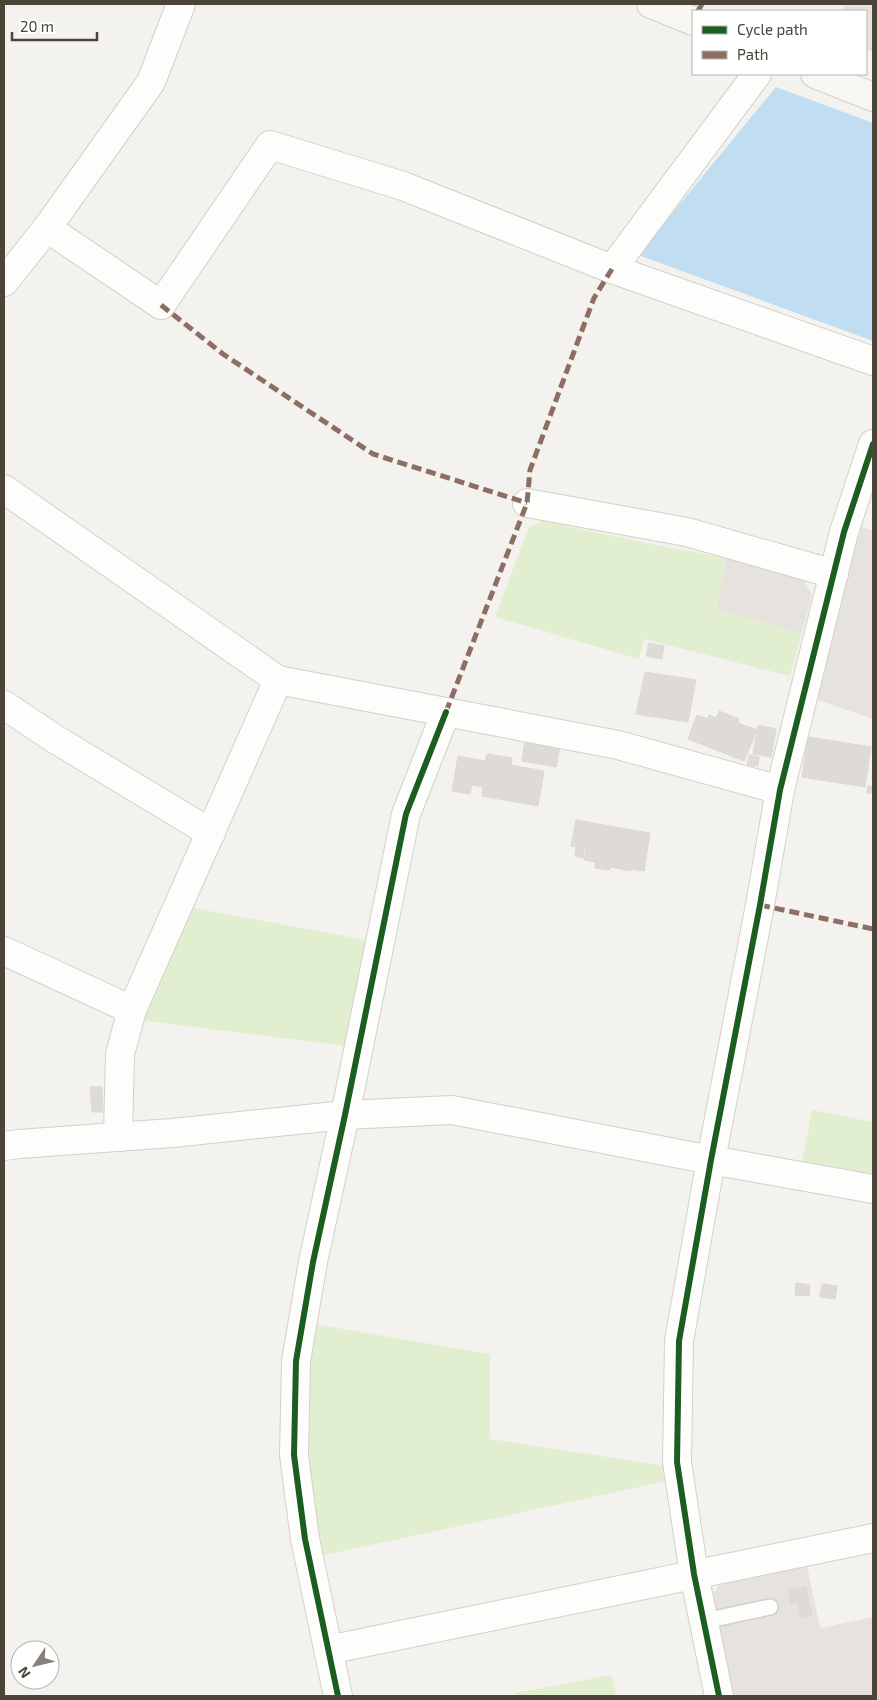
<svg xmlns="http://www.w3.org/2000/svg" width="877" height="1700" viewBox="0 0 877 1700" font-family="'Exo 2',sans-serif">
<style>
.industrial{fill:#e6e2de}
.green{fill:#e1eecf}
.parking{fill:#e6e3df}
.water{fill:#c0ddf1}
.building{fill:#dedbd6;stroke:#dcd9d4}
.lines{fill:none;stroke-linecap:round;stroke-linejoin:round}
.lane-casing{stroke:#d2d0cb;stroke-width:18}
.street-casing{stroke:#d2d0cb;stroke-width:30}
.secondary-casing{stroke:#d3cfc5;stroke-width:30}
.lane{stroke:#fdfdfc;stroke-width:15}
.street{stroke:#fdfdfc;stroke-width:28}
.secondary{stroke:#f7f6f1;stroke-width:28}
.quiet{stroke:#8d6e63;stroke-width:5;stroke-dasharray:10 5;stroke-linecap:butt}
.cycleway-casing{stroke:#fff;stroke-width:9}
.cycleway{stroke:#1b5e20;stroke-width:6}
</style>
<rect width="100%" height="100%" fill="#f4f2ee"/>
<g class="industrial">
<polygon points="845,4 873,4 873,52 866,49 866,11 841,11"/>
<polygon points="861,526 873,531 873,719 813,698 839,597"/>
<polygon points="807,1566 820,1628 873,1617 873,1696 732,1696 712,1596 721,1583"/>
</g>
<g class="green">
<polygon points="542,521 666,547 727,558 716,610 802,633 790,676 644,639 639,659 495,617 529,527"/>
<polygon points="188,907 366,940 346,1046 139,1020"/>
<polygon points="812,1110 873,1122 873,1175 802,1162"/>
<polygon points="313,1324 490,1354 490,1439 666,1466 667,1481 320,1556 306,1470 303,1404"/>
<polygon points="612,1675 616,1696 516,1696 515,1693"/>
</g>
<polygon class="parking" points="727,558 803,578 812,595 802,633 716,610"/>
<polygon class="water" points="776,87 873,123 873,341 638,255"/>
<g class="building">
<polygon points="649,643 664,646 662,659 646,656"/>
<polygon points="645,672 696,680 688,722 636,714"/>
<polygon points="719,711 739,719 738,723 757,730 744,761 688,739 697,715 708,719 709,715 716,718"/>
<polygon points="758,725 776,729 771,757 753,754"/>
<polygon points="808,737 871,747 865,787 802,777"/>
<polygon points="525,741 560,747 556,767 522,761"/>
<polygon points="487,754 512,758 511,765 544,771 538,806 482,796 483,787 472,785 470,794 452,791 458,756 485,761"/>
<polygon points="749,755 759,757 758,766 747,765"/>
<polygon points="868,786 873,787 872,793 867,793"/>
<polygon points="576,820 650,833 644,871 631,869 631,871 610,867 610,870 595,868 596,862 584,860 586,849 571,846"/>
<polygon points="576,848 584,850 583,858 575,856"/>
<polygon points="90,1087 102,1087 103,1112 92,1112"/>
<polygon points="796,1283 810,1285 809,1296 795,1295"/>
<polygon points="822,1284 837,1286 835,1299 820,1297"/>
<polygon points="806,1587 809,1600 791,1603 789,1591"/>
<polygon points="809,1601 812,1615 801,1618 798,1603"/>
</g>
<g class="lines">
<g class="lane-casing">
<polyline id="lane" points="704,1621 770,1607"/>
</g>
<g class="street-casing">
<g id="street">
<polyline points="47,228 161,305 270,145 403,186 612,269 873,361"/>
<polyline points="612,269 757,74"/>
<polyline points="4,282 47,228 151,82 181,4"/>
<polyline points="4,489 278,680 618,745 780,790"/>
<polyline points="527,503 687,532 834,574"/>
<polyline points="4,705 55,739 211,833"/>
<polyline points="4,951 132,1010"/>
<polyline points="118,1137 120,1054 132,1010 278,680"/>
<polyline points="4,1146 19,1144 172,1133 345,1115 452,1110 711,1160 873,1189"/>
<polyline points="328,1650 873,1538"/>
<polyline points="338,1696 305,1539 294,1455 296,1361 313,1262 345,1115 406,814 446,712"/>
<polyline points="719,1696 694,1574 677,1462 679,1341 711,1160 760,905 780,790 844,532 873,444"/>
</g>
</g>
<g class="secondary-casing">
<g id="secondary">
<polyline points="651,4 693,21"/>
<polyline points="815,74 873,97"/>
</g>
</g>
<use href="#lane" class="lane"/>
<use href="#street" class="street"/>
<use href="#secondary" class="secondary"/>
<g class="quiet">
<polyline points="698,11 702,4"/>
<polyline points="161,305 223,354 373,454 527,503"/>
<polyline points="446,712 527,503 530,470 594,298 612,269"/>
<polyline points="760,905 873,929"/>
</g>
<g class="cycleway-casing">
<g id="cycleway">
<polyline points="338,1696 305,1539 294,1455 296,1361 313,1262 345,1115 406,814 446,712"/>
<polyline points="719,1696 694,1574 677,1462 679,1341 711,1160 760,905 780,790 844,532 873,444"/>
</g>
</g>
<use href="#cycleway" class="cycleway"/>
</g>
<rect width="877" height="1700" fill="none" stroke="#4b4439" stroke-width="10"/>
<rect x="692" y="10" width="175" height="65" fill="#ffffff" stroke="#b7b4b0"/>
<rect x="702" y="26" width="25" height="8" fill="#1b5e20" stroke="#b7b4b0"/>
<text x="737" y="35" font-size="15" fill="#4b4439">Cycle path</text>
<rect x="702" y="51" width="25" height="8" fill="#8d6e63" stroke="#b7b4b0"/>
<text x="737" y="60" font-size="15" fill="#4b4439">Path</text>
<g transform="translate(35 1665) rotate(235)"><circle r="24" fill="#ffffff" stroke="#b7b4b0"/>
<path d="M0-4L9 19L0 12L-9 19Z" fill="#868178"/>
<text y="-8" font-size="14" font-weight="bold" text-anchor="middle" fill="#4b4439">N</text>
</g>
<path d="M12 32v8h85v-8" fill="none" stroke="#4b4439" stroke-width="2.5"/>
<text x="20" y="32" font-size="15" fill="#4b4439" stroke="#ffffff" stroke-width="4" paint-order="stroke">20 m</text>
</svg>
